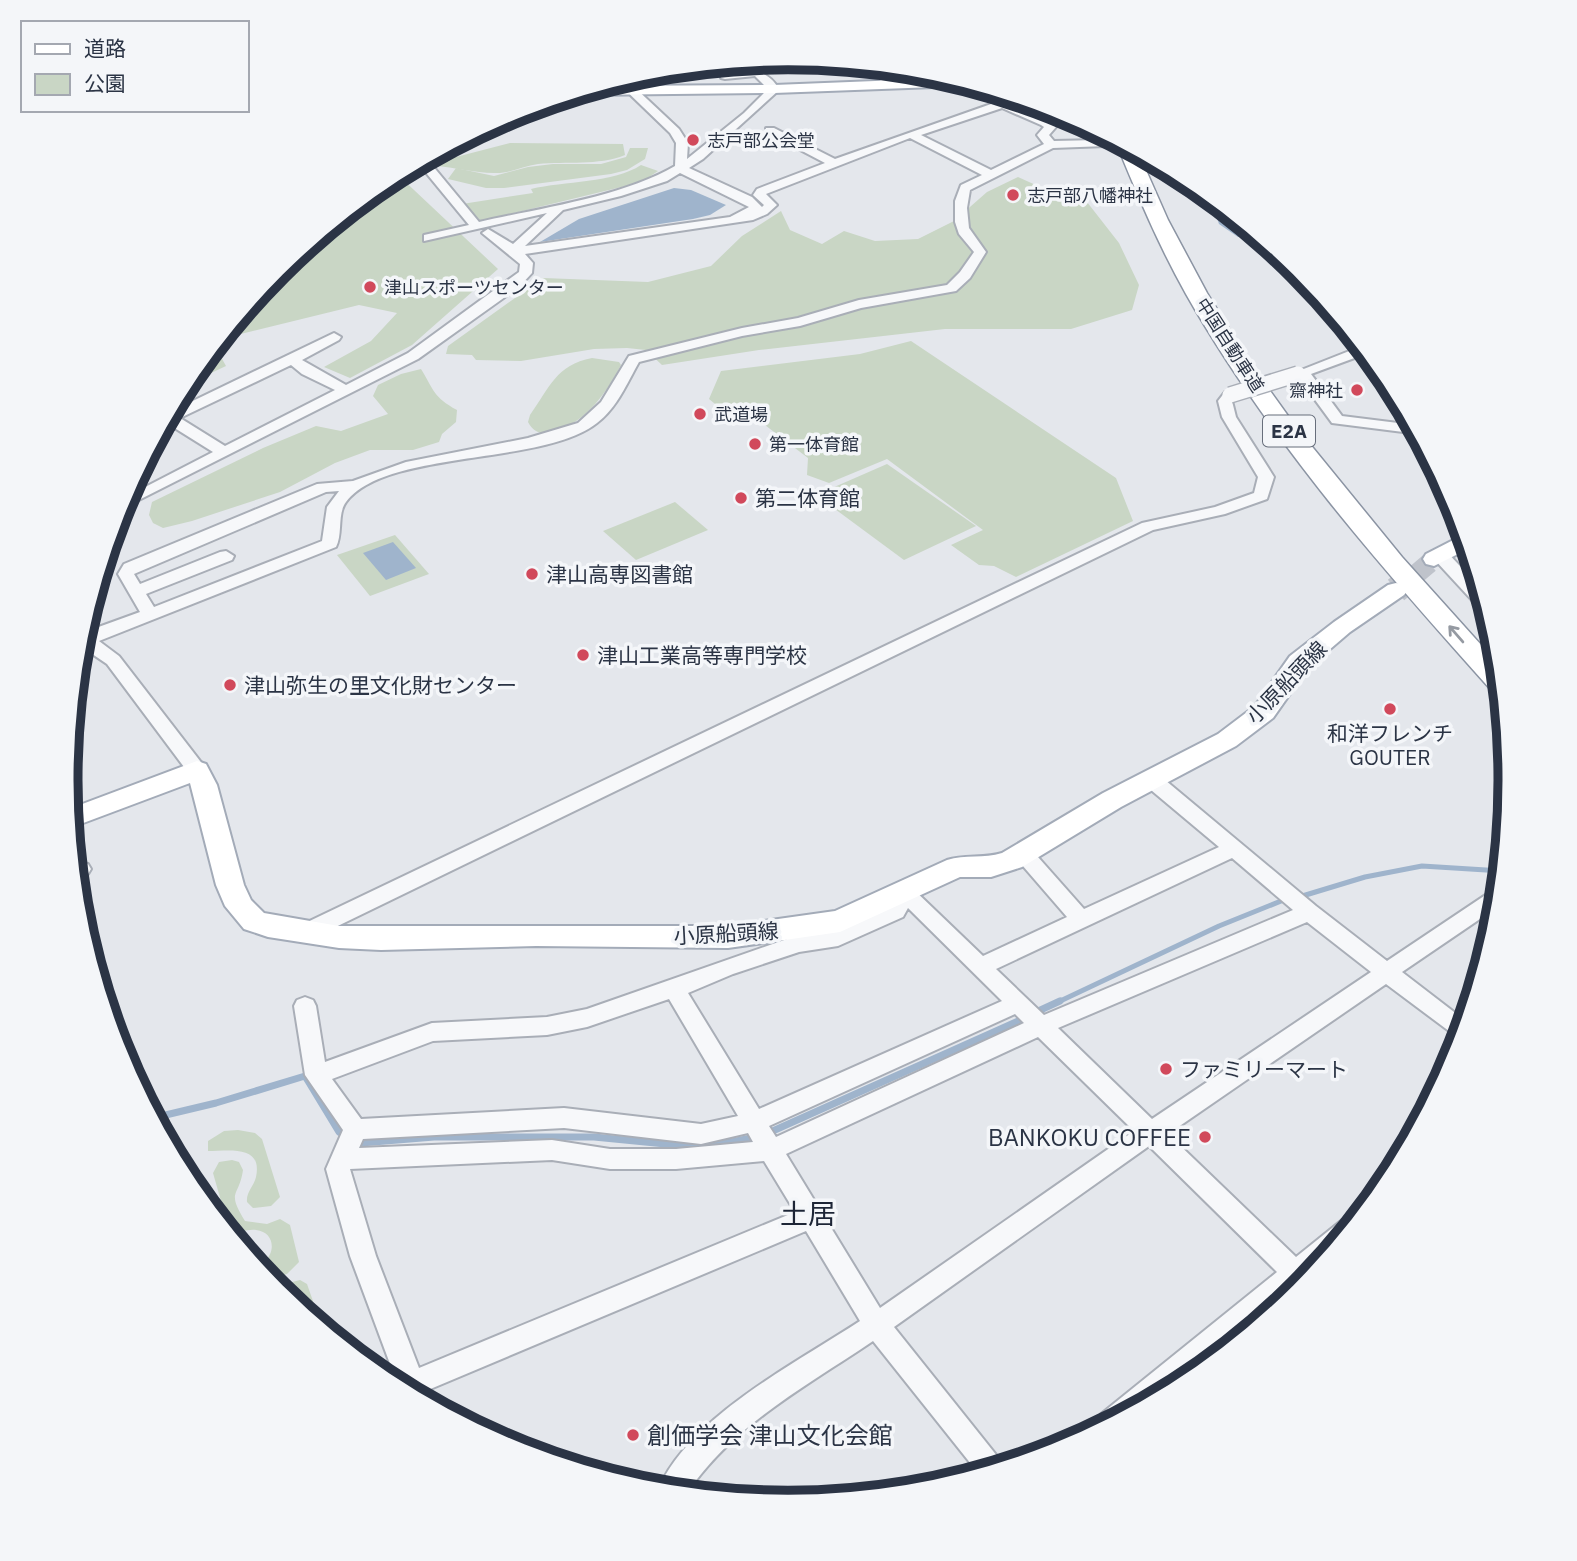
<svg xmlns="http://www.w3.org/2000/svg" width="1577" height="1561" viewBox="0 0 1577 1561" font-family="'IBM Plex Sans','Noto Sans JP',sans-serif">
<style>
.green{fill:#c9d6c5}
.water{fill:#9fb4cc}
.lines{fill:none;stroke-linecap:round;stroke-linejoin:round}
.stream-far1{stroke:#9fb4cc;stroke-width:5}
.stream{stroke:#9fb4cc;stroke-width:7}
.major-tunnel-far1{stroke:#bfc3cb;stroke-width:20;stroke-dasharray:20 10;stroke-linecap:butt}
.major-tunnel{stroke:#bfc3cb;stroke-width:26;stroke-dasharray:26 13;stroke-linecap:butt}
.minor-casing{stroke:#a9aeb7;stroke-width:4}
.major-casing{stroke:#a3abb8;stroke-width:4}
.highway-casing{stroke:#8b94a3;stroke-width:3}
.minor{fill:#f7f8fa;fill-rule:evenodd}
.major{fill:#fff;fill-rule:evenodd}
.highway{fill:#fff;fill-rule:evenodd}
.minor-bridge-casing{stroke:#a9aeb7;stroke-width:18;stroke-linecap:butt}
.minor-bridge{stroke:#f7f8fa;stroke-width:15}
.oneway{stroke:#959aa2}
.poi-dot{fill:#d1495b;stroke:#f4f6f9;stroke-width:2.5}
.labels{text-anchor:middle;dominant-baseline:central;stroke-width:7;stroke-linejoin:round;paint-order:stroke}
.far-poi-label{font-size:18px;fill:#2b3445;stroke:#f4f6f9;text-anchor:start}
.far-street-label{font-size:18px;fill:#2b3445;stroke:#f4f6f9}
.shield{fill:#f4f6f9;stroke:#676e7b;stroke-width:2}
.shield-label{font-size:19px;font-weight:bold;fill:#2b3445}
.poi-label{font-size:21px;fill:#2b3445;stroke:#f4f6f9;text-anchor:start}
.street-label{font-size:21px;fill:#2b3445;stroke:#f4f6f9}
.near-poi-label{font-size:24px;fill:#2b3445;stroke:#f4f6f9;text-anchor:end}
.near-neighbourhood-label{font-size:28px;fill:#1d2536;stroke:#f4f6f9}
.rim{fill:none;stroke:#2b3445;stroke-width:9}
</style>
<rect width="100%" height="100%" fill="#e4e7ec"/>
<g class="green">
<path d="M 510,143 L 623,144 L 625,155 C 598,166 566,161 538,164 C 523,166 509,174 494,173 C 474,173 455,167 434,166 L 444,157 L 456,157 Z"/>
<polygon points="630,148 648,148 645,159 627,170 611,174 504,188 486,188 448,179 456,168 494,176 528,167 553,164 601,164 626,157"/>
<path d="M 641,165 L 658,171 L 642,182 L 481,221 L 462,204 L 533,193 L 531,189 C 564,181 614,183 641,165 Z"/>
<polygon points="397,174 498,269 412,345 350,378 324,367 371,341 397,313 359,305 220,339 278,269"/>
<polygon points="1018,177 1049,191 1087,202 1119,243 1139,285 1132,310 1071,329 945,329 759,350 662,365 646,350 627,348 594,349 521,361 476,360 472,355 446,354 448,346 543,278 648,282 711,266 742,236 781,211 790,230 822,244 844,231 875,241 918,239 954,221 987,192"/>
<polygon points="911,341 1116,478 1133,521 1016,577 994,566 979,565 951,545 983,530 887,459 829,483 807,475 808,458 753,416 736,421 709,399 721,371 860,354"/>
<polygon points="210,351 221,357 226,366 192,382 186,382"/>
<path d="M 592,358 L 619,362 L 621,365 C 607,392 587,421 556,431 C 544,435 534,434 528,422 L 530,415 C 550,387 556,365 592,358 Z"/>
<path d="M 421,369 C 434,390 433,397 457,410 L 456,422 L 442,434 L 439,442 L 413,450 L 370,450 L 335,463 L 280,492 L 192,521 L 163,528 L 153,523 L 149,515 L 152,502 L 263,448 L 316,426 L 341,431 L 388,414 L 373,396 L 378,385 L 401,374 Z"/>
<polygon points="887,464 976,526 904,560 816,495"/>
<polygon points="675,502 708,530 636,560 603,531"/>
<polygon points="395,535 429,574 370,596 337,555"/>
<path d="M 238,1130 L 255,1133 L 262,1139 L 280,1197 L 271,1206 L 253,1208 L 247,1202 C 246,1192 254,1186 256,1177 C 263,1144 228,1151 208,1151 L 208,1141 L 224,1131 Z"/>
<path d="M 232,1160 L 239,1162 L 243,1170 C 239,1198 226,1190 245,1221 L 267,1224 L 280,1219 L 290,1225 L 299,1262 L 287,1274 L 277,1277 L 266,1270 L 265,1261 C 276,1251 274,1232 256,1230 C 249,1229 239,1232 232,1233 L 229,1229 L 213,1173 L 219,1162 Z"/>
<polygon points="300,1280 307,1284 314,1304 310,1318 273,1287"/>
</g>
<g class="water">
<polygon points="674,188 691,190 726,205 710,215 693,219 540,242 579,219"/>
<polygon points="1209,195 1261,238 1238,237 1219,224"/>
<polygon points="393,542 416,568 386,580 363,553"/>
</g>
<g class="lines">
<g class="stream-far1">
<polyline points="1299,897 1365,877 1422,866 1502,871"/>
<polyline points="1056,1003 1219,926 1286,899"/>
</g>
<g class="stream">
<polyline points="1034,1013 1060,1001"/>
<polyline points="153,1118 216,1103 305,1076 339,1132 347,1136"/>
<polyline points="766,1134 1025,1018"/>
<polyline points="356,1140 361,1143 434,1137 594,1137 686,1146 717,1145 756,1137"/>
</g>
<polyline class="major-tunnel-far1" points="1414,576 1434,559"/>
<polyline class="major-tunnel" points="1396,590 1416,574"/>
<g class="minor-casing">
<g id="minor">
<path d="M 715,65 L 710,69 L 631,84 L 679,129 L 688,143 L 687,159 L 744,113 L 768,89 L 755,76 L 725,79 L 721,78 L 721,74 C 745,69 765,66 779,89 L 778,91 L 703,159 L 689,168 L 752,197 L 762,207 L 764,205 L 753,195 L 757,189 L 825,163 L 766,132 L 766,128 L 774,128 L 835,159 L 994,103 L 980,87 C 991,90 996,94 1005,101 C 1021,112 1042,111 1056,127 L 1049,135 L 1054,141 L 1099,140 L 1099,131 L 1110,137 L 1112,143 L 1106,146 L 1053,148 L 970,190 L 967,208 L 969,228 L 986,252 L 970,278 L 956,291 L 861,308 L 800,326 L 742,336 L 639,362 C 627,383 617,408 597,423 C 543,466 386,449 346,502 C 337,514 343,534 336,547 L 99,641 L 119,656 L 207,770 L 204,775 L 190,775 L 107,664 L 79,645 L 82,633 L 140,612 L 118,574 L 124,564 L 317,484 L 353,481 L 406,462 L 528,438 L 578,423 L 601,402 L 629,356 L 742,328 L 798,318 L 859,300 L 947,285 L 960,272 L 974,252 L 959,234 L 955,222 L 955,201 L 961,185 L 982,175 L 910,138 L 766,194 L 777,205 L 767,214 L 753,220 L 525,254 L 533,263 L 532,273 L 519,287 L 418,359 L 119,510 L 124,498 L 213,452 L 165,422 L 170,412 L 334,333 L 341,337 L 339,340 L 302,360 L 346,385 L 408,353 L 519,272 L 520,264 L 482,233 L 488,229 L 513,244 L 547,213 L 424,241 L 424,235 L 469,225 L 418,163 L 427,159 L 479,222 C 540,208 622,197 675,166 L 676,143 L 670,133 L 616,81 L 680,68 ZM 1002,108 L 1041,125 L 1044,127 L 1037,135 L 1044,144 L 991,170 L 921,135 ZM 680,173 L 749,207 L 730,217 L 525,246 L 563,210 L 621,196 L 667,181 ZM 291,365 L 302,374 L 335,390 L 225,446 L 180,418 ZM 339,491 L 327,507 L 322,541 L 154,607 L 146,594 L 232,560 L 234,556 L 226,551 L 220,552 L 140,584 L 134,574 L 326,492 Z"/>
<polygon points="874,69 897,82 897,86 889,86 870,74 869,72"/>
<polygon points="1362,346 1368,353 1311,374 1342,416 1414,425 1419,434 1332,423 1299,378 1291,374"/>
<polygon points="1230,391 1237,395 1232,401 1236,417 1274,477 1267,499 1225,514 1153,530 311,939 304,941 297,939 293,933 297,927 1142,523 1215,507 1254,493 1258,477 1222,417 1218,401 1225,392"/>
<polygon points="1440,550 1446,551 1483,591 1489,611 1481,610 1434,559 1432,555"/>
<path d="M 1152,773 L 1159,775 L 1316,906 L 1387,961 L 1493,890 L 1501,888 L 1499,906 L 1402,972 L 1467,1022 L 1461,1040 L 1386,984 L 1168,1134 L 1296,1257 L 1342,1220 L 1351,1217 L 1358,1220 L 1298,1293 L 1294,1289 L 1176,1389 L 1100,1429 L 1097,1423 L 1101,1414 L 1277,1272 L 1149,1146 L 894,1327 L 1005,1466 L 979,1474 L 873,1341 C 805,1387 733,1425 687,1493 L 658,1490 C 688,1418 796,1363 860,1321 L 806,1231 L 428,1390 L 430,1397 L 428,1403 L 399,1388 L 350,1256 L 326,1169 L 343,1130 L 305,1075 L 294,1006 L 297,1000 L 305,997 L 313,1000 L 316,1006 L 325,1062 L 432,1023 L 547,1017 L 587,1009 L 790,938 L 828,932 L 888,906 L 897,887 L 904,884 L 911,887 L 983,956 L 1067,917 L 1016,858 L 1013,853 L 1016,848 L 1023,846 L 1030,848 L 1084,909 L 1219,847 L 1145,785 L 1142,780 L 1145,775 ZM 1232,858 L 1293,910 L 1044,1015 L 996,969 ZM 908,908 L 1002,1001 L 759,1109 L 688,993 L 733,974 L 799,952 L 838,946 L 903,917 ZM 1307,922 L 1371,972 L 1152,1119 L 1058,1028 ZM 669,999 L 738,1116 L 701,1124 L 564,1108 L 361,1119 L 332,1079 L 433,1041 L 547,1035 L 587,1027 ZM 1015,1014 L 1024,1023 L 776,1137 L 769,1126 ZM 1038,1037 L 1134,1131 L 880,1308 L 786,1154 ZM 564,1128 L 701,1144 L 748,1133 L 753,1142 L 676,1149 L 610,1149 L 552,1140 L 359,1148 L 363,1139 ZM 552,1160 L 610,1169 L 676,1169 L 764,1161 L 795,1212 L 419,1368 L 376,1256 L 350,1169 Z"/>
<polygon points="81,862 88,864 91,869 88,874 75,879 74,864"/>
</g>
</g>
<g class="major-casing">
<g id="major">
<polygon points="951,78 968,83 962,86 774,93 583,95 577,93 599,86 774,85"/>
<polygon points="1465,534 1470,548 1434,566 1426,564 1423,559 1426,554"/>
<path d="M 1396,583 L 1404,585 L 1408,590 L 1404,595 L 1350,632 L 1308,668 L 1273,718 L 1236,746 L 1121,807 L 1022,867 L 991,877 L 960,877 L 840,932 L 728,948 L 536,946 L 381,950 L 339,948 L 268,937 L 244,929 L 225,906 L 216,885 L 190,783 L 70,828 L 69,809 L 197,761 L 206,764 L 217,785 L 244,885 L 251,900 L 264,913 L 339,926 L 728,926 L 835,911 L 947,860 C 965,854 984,859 1002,853 L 1103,793 L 1218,734 L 1255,706 L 1290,656 L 1334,622 L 1388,585 Z"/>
</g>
</g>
<g class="highway-casing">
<path id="highway" d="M 1119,142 L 1138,152 L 1168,220 L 1207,293 L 1250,363 L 1296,427 L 1402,557 L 1500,666 L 1503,694 L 1492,691 C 1381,567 1269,440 1186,294 C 1159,246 1138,196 1117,145 Z"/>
</g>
<use href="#minor" class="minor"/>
<use href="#major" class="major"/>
<use href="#highway" class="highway"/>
<g class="minor-bridge-casing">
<polyline id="minor-bridge" points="1230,395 1298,374"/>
</g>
<use href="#minor-bridge" class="minor-bridge"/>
</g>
<defs><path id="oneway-shaft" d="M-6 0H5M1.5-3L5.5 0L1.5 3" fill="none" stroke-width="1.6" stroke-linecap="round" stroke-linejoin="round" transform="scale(1.75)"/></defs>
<use class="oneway" href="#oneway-shaft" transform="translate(1456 634) rotate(-131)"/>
<g class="poi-dot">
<circle cx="693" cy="140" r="7"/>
<circle cx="1013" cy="195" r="7"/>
<circle cx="370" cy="287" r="7"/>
<circle cx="1357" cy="390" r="7"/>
<circle cx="700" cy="414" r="7"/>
<circle cx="755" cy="444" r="7"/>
<circle cx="741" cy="498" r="7"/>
<circle cx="532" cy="574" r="7"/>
<circle cx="583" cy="655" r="7"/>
<circle cx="230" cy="685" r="7"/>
<circle cx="1390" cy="709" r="7"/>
<circle cx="1166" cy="1069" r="7"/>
<circle cx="1205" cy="1137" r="7"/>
<circle cx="633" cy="1435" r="7"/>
</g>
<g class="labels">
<g class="far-poi-label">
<text x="707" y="140">志戸部公会堂</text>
<text x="1027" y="195">志戸部八幡神社</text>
<text x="384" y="287">津山スポーツセンター</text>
<text x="1343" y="390" text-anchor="end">齋神社</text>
<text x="714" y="414">武道場</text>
<text x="769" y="444">第一体育館</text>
</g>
<g class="far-street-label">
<text transform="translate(1230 345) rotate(57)">中国自動車道</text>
</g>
<rect class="shield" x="1263" y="415.5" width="52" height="31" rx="5"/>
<g class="shield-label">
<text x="1289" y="431">E2A</text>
</g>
<g class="poi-label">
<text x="755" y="498">第二体育館</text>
<text x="546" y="574">津山高専図書館</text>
<text x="597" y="655">津山工業高等専門学校</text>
<text x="244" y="685">津山弥生の里文化財センター</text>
<text x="1390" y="733" text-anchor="middle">和洋フレンチ<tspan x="1390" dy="24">GOUTER</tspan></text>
<text x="1180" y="1069">ファミリーマート</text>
</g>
<g class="street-label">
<text transform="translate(1286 682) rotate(-46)">小原船頭線</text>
<text transform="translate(726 933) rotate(-3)">小原船頭線</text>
</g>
<g class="near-poi-label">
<text x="1191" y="1137">BANKOKU COFFEE</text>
<text x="647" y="1435" text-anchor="start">創価学会 津山文化会館</text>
</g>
<g class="near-neighbourhood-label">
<text x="808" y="1213">土居</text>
</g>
</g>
<path d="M0 0H1577V1561H0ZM78 780a710 710 0 1 1 1420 0a710 710 0 1 1-1420 0Z" fill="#f4f6f9" fill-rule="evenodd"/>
<path class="rim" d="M78 780a710 710 0 1 1 1420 0a710 710 0 1 1-1420 0Z"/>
<rect x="21" y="21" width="228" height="91" fill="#f4f6f9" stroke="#a4a8b1" stroke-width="2"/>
<rect x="35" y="44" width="35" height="10" fill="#ffffff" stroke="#a4a8b1" stroke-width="2"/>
<text x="84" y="56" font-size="21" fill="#2b3445">道路</text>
<rect x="35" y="74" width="35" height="21" fill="#c9d6c5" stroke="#a4a8b1" stroke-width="2"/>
<text x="84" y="91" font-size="21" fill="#2b3445">公園</text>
</svg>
